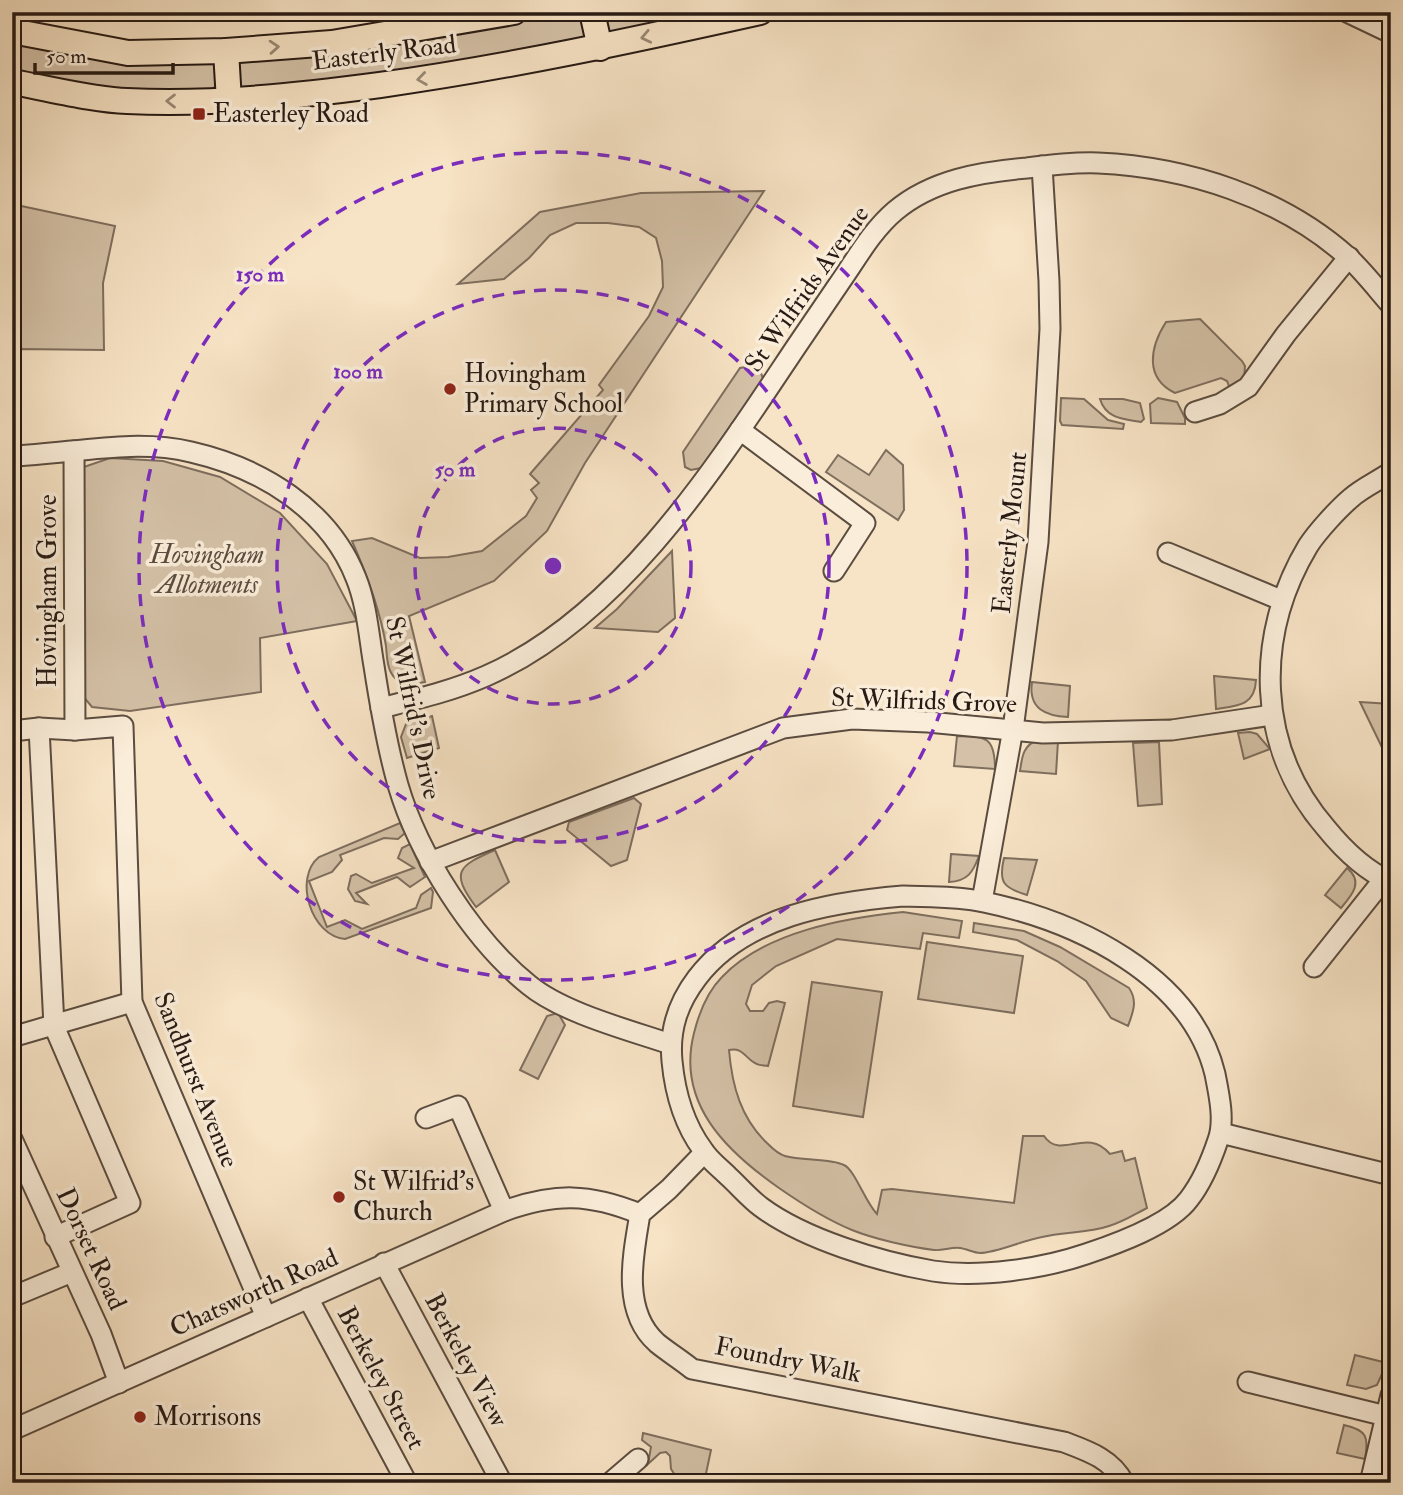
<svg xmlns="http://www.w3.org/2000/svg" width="1403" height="1495" viewBox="0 0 1403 1495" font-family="'IM FELL Double Pica',serif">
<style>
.green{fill:#d4c1a7;stroke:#7e6e5e;stroke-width:2}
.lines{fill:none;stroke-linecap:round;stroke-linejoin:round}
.minor-casing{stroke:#5b4c40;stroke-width:23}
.major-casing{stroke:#271a14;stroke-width:28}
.minor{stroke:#faedd9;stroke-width:19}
.major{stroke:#f7e3c5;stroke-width:24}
.oneway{stroke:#998975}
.ring{fill:none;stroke:#7b2cbf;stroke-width:3.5;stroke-dasharray:12 9}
.poi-dot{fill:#8f2418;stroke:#faedd9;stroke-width:2.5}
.labels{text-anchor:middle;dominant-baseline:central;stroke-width:7;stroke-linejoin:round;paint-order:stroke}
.street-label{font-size:26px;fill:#271a14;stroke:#faedd9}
.poi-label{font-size:26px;fill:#271a14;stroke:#faedd9;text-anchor:start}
.park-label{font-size:26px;font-style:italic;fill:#5b4c40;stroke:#faedd9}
.centre{fill:#7b2cbf;stroke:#faedd9;stroke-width:3.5}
.ring-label{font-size:21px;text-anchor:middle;font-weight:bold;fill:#7b2cbf;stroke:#faedd9;stroke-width:7;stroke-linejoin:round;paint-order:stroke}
</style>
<rect width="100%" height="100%" fill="#f7e3c5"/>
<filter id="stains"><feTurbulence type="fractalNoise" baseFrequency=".00286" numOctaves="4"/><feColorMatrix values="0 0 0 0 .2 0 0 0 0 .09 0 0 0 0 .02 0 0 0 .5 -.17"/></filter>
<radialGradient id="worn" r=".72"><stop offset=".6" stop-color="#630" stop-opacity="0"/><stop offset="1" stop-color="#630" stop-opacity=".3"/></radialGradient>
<g class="green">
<polygon points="570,12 580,12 583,15 586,35 584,37 434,66 336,79 239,88 236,62 431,37"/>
<polygon points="601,12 707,12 609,33"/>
<polygon points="12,40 213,63 216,65 217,85 210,91 113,90 12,71"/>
<path d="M 764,191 L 585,463 L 547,531 L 494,581 L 409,616 L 425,682 C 414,684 404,687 395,678 C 387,670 387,657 386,646 C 380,609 367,575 352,541 L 372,538 L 420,558 L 448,557 L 482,551 L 526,516 L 537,498 L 531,490 L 539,483 L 530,474 L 603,390 L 599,385 L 649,316 L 663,287 L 662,261 L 656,238 L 639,227 L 608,223 L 576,223 L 550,235 L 529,258 L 504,279 L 458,284 L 540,212 L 641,193 Z"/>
<polygon points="12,204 115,226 103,283 104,350 20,349 19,356 12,356"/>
<path d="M 1200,319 L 1242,361 L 1245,366 L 1244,380 L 1230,389 L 1227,381 L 1221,378 L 1175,393 C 1144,378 1150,347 1166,322 Z"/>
<polygon points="752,366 760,370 763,379 701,468 691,470 685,467 683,452 740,368"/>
<polygon points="1061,398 1084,399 1108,420 1124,424 1123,429 1062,425 1060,421"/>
<polygon points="1158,398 1177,402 1185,418 1185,424 1151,423 1150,404"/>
<path d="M 1100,399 L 1123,399 L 1140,403 L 1144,419 L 1141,422 C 1124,419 1106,419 1100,399 Z"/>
<polygon points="886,450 903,465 904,510 898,520 826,472 838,455 869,475"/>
<polygon points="110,458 163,461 220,477 280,513 327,564 357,621 260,638 261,692 130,711 92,707 82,695 81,468"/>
<polygon points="672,551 675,618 658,632 595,628 617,609"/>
<path d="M 1214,676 L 1256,680 C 1255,706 1237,706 1216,709 Z"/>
<path d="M 1032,682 L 1070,686 L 1068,717 C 1046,716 1028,709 1032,682 Z"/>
<polygon points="1360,702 1391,704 1391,766"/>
<polygon points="432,716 439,748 407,758 401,737 406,724"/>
<polygon points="1250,732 1257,734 1270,749 1244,759 1238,733"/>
<path d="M 957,736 C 986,736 995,737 995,769 L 954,766 Z"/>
<path d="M 1038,740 L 1058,741 L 1056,774 L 1020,771 C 1022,757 1023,745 1038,740 Z"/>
<polygon points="1159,742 1162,804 1138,806 1133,743"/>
<polygon points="634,798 641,804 627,860 611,866 567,830 569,822"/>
<path d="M 400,823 L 405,833 L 398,839 L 384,838 L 340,855 L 342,860 L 332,872 L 309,881 L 327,927 L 345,920 L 362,929 L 416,908 L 421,895 L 431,888 L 433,892 L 431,908 L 345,939 C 311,936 293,878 319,857 Z"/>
<polygon points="410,844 425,877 410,887 397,877 356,893 367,904 355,901 348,889 351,876 356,874 372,883 414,868 398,858 402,848"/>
<path d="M 495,850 L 509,882 L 476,907 C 450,872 458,866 495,850 Z"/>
<path d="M 951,854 L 979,856 C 973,872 968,881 949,882 Z"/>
<path d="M 1004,858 L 1037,860 L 1027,895 C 1004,888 998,883 1004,858 Z"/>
<path d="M 1347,868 C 1364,882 1352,895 1341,908 L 1325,895 Z"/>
<path d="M 903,912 L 962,921 L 959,938 L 923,933 L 920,949 L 837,939 L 776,966 L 752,985 L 746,1004 L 750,1011 L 763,1011 L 769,1003 L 777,1001 L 785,1003 L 768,1066 C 764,1065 759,1066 755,1063 C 745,1058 743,1047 729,1050 C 732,1086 741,1119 768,1144 C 773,1149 778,1154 785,1156 C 802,1161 830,1158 844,1165 C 855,1170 865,1202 877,1214 L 882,1190 L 892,1189 L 1014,1203 L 1023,1136 L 1044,1136 C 1061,1161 1086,1126 1110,1154 L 1122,1151 L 1125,1161 L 1135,1158 L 1147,1208 C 1135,1214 1123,1222 1109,1226 C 1088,1233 1064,1232 1042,1237 C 1024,1240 996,1253 980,1253 C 974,1253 967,1249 960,1248 C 951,1247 942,1251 934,1250 C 910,1247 874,1239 852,1230 C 825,1219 802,1204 779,1188 C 726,1151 676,1103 694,1033 C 699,1013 707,992 722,977 C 765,932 844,918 903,912 Z"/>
<path d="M 974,923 L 1024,931 L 1060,947 L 1129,988 C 1138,1001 1133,1012 1128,1026 L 1111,1018 L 1086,981 L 1057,961 L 1017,940 L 973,932 Z"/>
<polygon points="927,942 1023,956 1014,1013 918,999"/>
<polygon points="812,982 882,992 863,1117 793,1106"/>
<polygon points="558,1013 565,1025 538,1079 520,1070 547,1016"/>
<polygon points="1355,1355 1387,1363 1377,1385 1366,1389 1347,1385"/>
<path d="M 1344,1425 C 1367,1430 1369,1437 1365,1459 L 1337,1453 Z"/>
<polygon points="643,1433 711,1450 704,1483 680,1483 671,1469 670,1456 666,1452 660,1453 648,1464 651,1447 642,1440"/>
</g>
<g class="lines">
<g class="minor-casing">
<g id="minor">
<polyline points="1347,12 1391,33"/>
<polyline points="1195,412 1220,404 1248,387 1286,334 1349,257"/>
<polyline points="740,430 865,523 834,571"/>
<polyline points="74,451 75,730"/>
<path d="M 12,456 C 71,454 133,438 191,452 C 261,468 329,509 356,578 C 367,605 369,637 374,666 C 380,705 387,746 398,785 C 418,854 473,940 529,985 C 563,1013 629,1030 670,1044"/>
<path d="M 1391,472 C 1378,481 1362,488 1351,498 C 1338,509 1317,532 1308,546 C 1254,636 1256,747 1326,828 C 1343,849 1366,871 1391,882"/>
<polyline points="1168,553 1281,600"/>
<path d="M 381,708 C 417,699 452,691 486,676 C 621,617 717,465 796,347 C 813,322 830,297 847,272 C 861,251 875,228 895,211 C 932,180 980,172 1027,168 C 1050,165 1075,162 1098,163 C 1187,167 1281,197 1348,257 C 1363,271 1377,289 1391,305"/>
<polyline points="39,728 54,1026 130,1203 55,1237"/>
<polyline points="12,731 39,728 75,730 123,726 132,1002 266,1317"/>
<polyline points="430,862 783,728 852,719 928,722 1043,733 1172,730 1272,715"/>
<path d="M 903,896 C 930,897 958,896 984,902 C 1076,921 1191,975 1215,1074 C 1219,1094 1225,1121 1218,1140 C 1211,1161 1203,1181 1189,1199 C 1170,1225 1116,1244 1086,1254 C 1042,1269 979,1278 933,1271 C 880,1262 804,1239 761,1207 C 749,1198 739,1186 728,1176 C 720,1168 709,1160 703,1150 C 683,1123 675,1093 672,1061 C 669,1029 678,1003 697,978 C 744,916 831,902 903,896 Z"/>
<polyline points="982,901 1013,729 1038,542 1050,329 1049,281 1042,166"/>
<polyline points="1314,967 1384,879"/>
<polyline points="12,1037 132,1002"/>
<polyline points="426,1118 458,1106 504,1211"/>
<polyline points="1221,1133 1391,1175"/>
<polyline points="12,1139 101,1334 119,1383"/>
<path d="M 704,1153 L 669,1189 L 640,1214 C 633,1255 621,1311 657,1343 C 668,1352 681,1360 692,1369 L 1064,1442 C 1088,1451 1112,1459 1124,1483"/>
<polyline points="384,1263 502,1483"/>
<polyline points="12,1297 72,1272"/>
<polyline points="308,1298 407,1483"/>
<polyline points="1248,1382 1386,1416"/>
<path d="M 12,1430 L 504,1211 C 555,1193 589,1193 640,1214"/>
<polyline points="610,1483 638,1459"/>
<polyline points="1370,1483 1391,1395"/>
</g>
</g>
<g class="major-casing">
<g id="major">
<polyline points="592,12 600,48"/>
<polyline points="12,31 128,53 226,51 332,43 514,12"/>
<polyline points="226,51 229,101"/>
<path d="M 12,82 C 47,88 93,100 127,101 C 212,105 297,96 380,85 C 509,67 634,40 760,12"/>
</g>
</g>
<use href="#minor" class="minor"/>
<use href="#major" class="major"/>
</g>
<defs><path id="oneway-chevron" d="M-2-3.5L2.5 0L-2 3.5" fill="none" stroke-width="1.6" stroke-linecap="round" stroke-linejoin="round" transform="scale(1.75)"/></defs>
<g class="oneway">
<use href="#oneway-chevron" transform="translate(646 37) rotate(168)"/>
<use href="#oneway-chevron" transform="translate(274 47) rotate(-4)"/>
<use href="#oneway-chevron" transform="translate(422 79) rotate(172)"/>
<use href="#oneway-chevron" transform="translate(171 101) rotate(180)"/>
</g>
<g class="ring">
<circle cx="553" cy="566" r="138"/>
<circle cx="553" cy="566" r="276"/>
<circle cx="553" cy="566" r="414"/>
</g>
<g class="poi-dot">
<rect x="192" y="107" width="14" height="14" rx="3.5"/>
<circle cx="450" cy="389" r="7"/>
<circle cx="339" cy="1197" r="7"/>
<circle cx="140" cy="1417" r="7"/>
</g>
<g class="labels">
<g class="street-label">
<text transform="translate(384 53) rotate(-7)">Easterly Road</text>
<text transform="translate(807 289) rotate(-55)">St Wilfrids Avenue</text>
<text transform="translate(1010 533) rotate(-84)">Easterly Mount</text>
<text transform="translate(48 591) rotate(-90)">Hovingham Grove</text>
<text transform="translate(924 701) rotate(2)">St Wilfrids Grove</text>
<text transform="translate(413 708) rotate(78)">St Wilfrid's Drive</text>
<text transform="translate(196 1080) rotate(68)">Sandhurst Avenue</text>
<text transform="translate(91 1249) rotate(65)">Dorset Road</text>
<text transform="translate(254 1293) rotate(-24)">Chatsworth Road</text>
<text transform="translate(466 1360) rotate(62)">Berkeley View</text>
<text transform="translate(788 1360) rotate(11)">Foundry Walk</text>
<text transform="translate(381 1378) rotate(62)">Berkeley Street</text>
</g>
<g class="poi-label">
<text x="213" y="114">Easterley Road</text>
<text x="464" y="374">Hovingham<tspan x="464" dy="30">Primary School</tspan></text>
<text x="353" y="1182">St Wilfrid's<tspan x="353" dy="30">Church</tspan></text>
<text x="154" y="1417">Morrisons</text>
</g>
<g class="park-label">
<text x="207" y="555">Hovingham<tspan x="207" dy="30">Allotments</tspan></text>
</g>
</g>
<circle cx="553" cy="566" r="10" class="centre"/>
<g class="ring-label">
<text x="260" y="281">150 m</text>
<text x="358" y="378">100 m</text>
<text x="455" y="476">50 m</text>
</g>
<rect width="1403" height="1495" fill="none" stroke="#f7e3c5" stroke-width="42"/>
<rect x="14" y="14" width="1375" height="1467" fill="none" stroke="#271a14" stroke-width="3.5"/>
<rect x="21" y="21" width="1361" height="1453" fill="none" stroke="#271a14" stroke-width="2"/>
<path d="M35 63v10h138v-10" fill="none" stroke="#271a14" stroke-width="3.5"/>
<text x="46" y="63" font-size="21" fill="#271a14" stroke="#faedd9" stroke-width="5" paint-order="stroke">50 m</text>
<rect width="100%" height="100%" filter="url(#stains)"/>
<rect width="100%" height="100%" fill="url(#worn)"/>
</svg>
